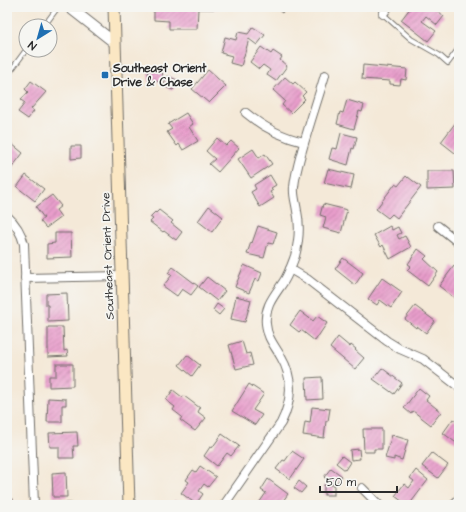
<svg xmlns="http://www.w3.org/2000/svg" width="466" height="512" viewBox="0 0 466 512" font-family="'Architects Daughter',sans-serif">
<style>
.building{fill:url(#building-hatch)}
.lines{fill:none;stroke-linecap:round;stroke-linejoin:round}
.service-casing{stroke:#716e68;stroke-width:6}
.minor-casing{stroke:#716e68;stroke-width:10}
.tertiary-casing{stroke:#716e68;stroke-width:12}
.secondary-casing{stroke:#716e68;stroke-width:13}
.service{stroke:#fff;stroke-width:4}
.minor{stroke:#fff;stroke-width:8}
.tertiary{stroke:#fff;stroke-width:10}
.secondary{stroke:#fbe7c3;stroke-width:11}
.poi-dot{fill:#1f6fb2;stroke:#f6f6f2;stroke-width:1.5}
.labels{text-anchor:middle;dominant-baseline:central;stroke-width:3.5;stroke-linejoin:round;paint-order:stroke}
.poi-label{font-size:12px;font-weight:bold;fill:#2b2b2b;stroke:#f6f6f2;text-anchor:start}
.street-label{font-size:12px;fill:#2b2b2b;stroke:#f6f6f2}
</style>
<defs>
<pattern id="building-hatch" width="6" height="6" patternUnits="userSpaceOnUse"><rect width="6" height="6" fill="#e89dcb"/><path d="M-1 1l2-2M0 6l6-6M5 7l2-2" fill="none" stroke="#bc80a5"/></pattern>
</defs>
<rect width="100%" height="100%" fill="#f6f6f2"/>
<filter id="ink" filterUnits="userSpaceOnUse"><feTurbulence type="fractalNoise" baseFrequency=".025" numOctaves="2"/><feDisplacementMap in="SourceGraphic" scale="8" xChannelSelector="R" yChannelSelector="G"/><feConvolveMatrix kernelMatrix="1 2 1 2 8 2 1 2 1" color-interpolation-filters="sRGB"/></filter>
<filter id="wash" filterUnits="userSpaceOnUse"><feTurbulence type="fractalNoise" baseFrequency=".012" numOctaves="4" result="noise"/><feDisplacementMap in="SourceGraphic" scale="16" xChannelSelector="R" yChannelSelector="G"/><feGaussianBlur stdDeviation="0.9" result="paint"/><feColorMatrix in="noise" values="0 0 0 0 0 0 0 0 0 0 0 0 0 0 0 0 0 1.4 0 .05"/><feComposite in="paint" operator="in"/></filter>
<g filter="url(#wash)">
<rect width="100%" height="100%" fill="#f4e9d8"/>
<g id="blocks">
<g class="building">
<polygon points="152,7 218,7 218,9 198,9 197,29 169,29 169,21 154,20 154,11 152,11"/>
<polygon points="274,7 286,7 282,13"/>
<polygon points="411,7 433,7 444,16 437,25 426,16 422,21 436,31 428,41 401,20"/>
<polygon points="253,27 265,35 257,45 249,39 241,66 230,63 232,56 221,53 225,37 236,40 238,32 248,34"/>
<polygon points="261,47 271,54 273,51 282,57 280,60 287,66 276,81 267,75 270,70 263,65 259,69 250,62"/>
<polygon points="363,65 407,69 406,80 401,79 400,85 390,84 390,81 362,79"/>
<polygon points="162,68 163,81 149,82 148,69"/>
<polygon points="208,70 226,86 209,103 192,89"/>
<polygon points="168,76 177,80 173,90 163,86"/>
<polygon points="285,77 293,84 295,82 306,92 302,96 305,99 291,113 282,105 285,101 273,90"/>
<polygon points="31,81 46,92 31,109 34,111 28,119 18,112 25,103 21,100 28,92 25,89"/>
<polygon points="347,100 364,105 362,112 359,111 354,129 337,124 340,112 343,113"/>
<polygon points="186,113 193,124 189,127 198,141 183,150 179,144 177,146 167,132 172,129 168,124"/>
<polygon points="459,118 459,147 455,153 441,142"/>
<polygon points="341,133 357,137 354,149 352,148 348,165 329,159 332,148 337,149"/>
<polygon points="217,138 226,146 231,141 239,148 218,172 209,164 215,159 206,151"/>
<polygon points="12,144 23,153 7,174 7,151"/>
<polygon points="71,146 81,146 81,158 71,159"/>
<polygon points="253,149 259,158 265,154 272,164 251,178 238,159"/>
<polygon points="328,169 354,175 351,189 324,183"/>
<polygon points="427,171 454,171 455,189 427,190"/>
<polygon points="26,175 44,189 35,201 17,187"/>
<polygon points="270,175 276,185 271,188 273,190 270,192 274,198 260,207 251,192 256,189 254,185"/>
<polygon points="406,176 408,178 408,177 421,187 397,218 392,214 388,218 376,209 395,184 398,186"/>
<polygon points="52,195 61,206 56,210 61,217 46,228 40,221 44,218 36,207"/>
<polygon points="323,204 347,210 341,233 323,228 326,217 320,215"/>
<polygon points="209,206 223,217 212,232 198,221"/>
<polygon points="159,210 173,221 171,223 182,232 176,240 164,231 163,232 150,222 153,219 150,217 155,212 156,213"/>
<polygon points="258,226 277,232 273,244 268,243 264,258 247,254 251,242 252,243"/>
<polygon points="390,226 392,230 398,227 401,233 397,235 399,239 405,236 411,247 390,259 383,245 381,247 374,235"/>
<polygon points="55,233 71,233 72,257 47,258 47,244 55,243"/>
<polygon points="418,249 427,256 424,259 438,272 428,286 407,270 411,266 408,264"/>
<polygon points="343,258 363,273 355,285 335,269"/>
<polygon points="244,265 262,273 259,281 255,279 249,293 235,287"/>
<polygon points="454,266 459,270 459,297 457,300 439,286"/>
<polygon points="173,267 198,286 191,295 182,289 177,296 163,286 172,275 168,273"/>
<polygon points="207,277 225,291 217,301 199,287"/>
<polygon points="382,278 402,292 391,308 380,300 377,305 368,299"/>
<polygon points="67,293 68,321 48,322 48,305 46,305 46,294"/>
<polygon points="236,296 251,300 245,322 231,319"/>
<polygon points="217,304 224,309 219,315 213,310"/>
<polygon points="415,306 435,321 426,333 417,326 416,328 405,319"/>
<polygon points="300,311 313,321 317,316 327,323 315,341 301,330 299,332 290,325"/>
<polygon points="48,327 63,327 64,351 67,350 68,356 48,357"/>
<polygon points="338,337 350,347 351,345 356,349 355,350 364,358 355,369 330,348"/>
<polygon points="242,341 246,354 250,353 253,365 236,369 229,345"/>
<polygon points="187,355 200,365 192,376 179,365"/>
<polygon points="56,364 73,364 73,386 49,387 49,376 56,376"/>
<polygon points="382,368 402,383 394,394 373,379"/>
<polygon points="322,377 323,399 307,400 306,378"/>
<polygon points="249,384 264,394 253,410 262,415 255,425 232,411"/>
<polygon points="419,388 429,396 426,400 441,412 431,425 413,411 411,414 404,408"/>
<polygon points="173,390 182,397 184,396 200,408 198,412 206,418 195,431 180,420 182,417 173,410 175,407 166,400"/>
<polygon points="48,398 66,399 66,405 62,405 62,422 47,422"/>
<polygon points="312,407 330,409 328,421 326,421 324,438 303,435 305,422 310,423"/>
<polygon points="453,419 459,423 459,445 443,433"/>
<polygon points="363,429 382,429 382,449 374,449 374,452 364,452"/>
<polygon points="77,432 78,446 73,446 74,458 59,458 59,447 50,447 49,433"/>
<polygon points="222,434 239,446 231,456 227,453 217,466 204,456 210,447 212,448"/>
<polygon points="392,435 408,440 402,460 394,457 394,460 385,458"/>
<polygon points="359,449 360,459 351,460 350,450"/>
<polygon points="292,451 304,459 290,479 276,469 283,460 285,461"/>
<polygon points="432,453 448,465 438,478 422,466"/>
<polygon points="342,456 350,462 345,470 336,463"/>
<polygon points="200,466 216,477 208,487 204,484 199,491 203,494 196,504 181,493 189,482 186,480 193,470 196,472"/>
<polygon points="331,468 342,476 335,485 324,477"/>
<polygon points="416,470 428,480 409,505 407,505 395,496 404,484 409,488 414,481 410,478"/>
<polygon points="66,472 67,497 53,497 52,473"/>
<polygon points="268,479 288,494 280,505 263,505 259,503 266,493 261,490"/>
<polygon points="299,481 306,487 301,493 294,488"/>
<rect x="324" y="485" width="10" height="10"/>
<rect x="7" y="499" width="6" height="6"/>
<polygon points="175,500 182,505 171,505"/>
<rect x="54" y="503" width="17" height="2"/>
</g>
</g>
</g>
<g filter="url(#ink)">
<use href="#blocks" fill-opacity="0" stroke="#716e68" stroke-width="1"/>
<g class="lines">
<g class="service-casing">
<g id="service">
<polyline points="383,14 411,39 439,55 448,63 459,48"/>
<polyline points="44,26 58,7"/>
<polyline points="7,76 26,50"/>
</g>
</g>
<g class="minor-casing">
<g id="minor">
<polyline points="383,14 388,7"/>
<path d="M 246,113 C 264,128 282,137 304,142"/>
<path d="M 7,216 C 16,224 21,232 24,244 L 34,505"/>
<polyline points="438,226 459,243"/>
<polyline points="290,269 307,279 387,341 400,349 423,359 459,387"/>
<polyline points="25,278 122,276"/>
<polyline points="362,488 379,505"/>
<path d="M 224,505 L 281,423 C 292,401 294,379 281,357 C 275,346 267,338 266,324 C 264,306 275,295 284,281 C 289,273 292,264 295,256 C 299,241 300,225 297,211 C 296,203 293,195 294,187 C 295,176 298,165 301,154 C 308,128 317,102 325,75"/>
</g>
</g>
<g class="tertiary-casing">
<g id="tertiary">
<polyline points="69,7 115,43"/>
<polyline points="455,505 459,500"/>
</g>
</g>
<g class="secondary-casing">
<polyline id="secondary" points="114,7 129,505"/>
</g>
<use href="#service" class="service"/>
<use href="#minor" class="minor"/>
<use href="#tertiary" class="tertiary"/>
<use href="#secondary" class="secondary"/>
</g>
</g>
<rect class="poi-dot" x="101" y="71" width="8" height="8" rx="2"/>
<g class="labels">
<g class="poi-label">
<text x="113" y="68">Southeast Orient<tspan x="113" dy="14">Drive &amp; Chase</tspan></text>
</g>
<g class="street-label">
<text transform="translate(108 256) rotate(-92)">Southeast Orient Drive</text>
</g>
</g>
<rect width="466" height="512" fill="none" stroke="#f6f6f2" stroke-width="24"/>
<g transform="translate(38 38) rotate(217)"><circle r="19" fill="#f6f6f2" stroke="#a5a5a2"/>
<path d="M0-3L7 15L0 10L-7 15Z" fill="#1f6fb2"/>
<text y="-6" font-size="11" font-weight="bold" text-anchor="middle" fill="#2b2b2b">N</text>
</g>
<path d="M320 486v6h77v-6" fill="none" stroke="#2b2b2b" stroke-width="2"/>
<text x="326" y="486" font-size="12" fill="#2b2b2b" stroke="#f6f6f2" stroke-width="3" paint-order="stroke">50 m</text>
</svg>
